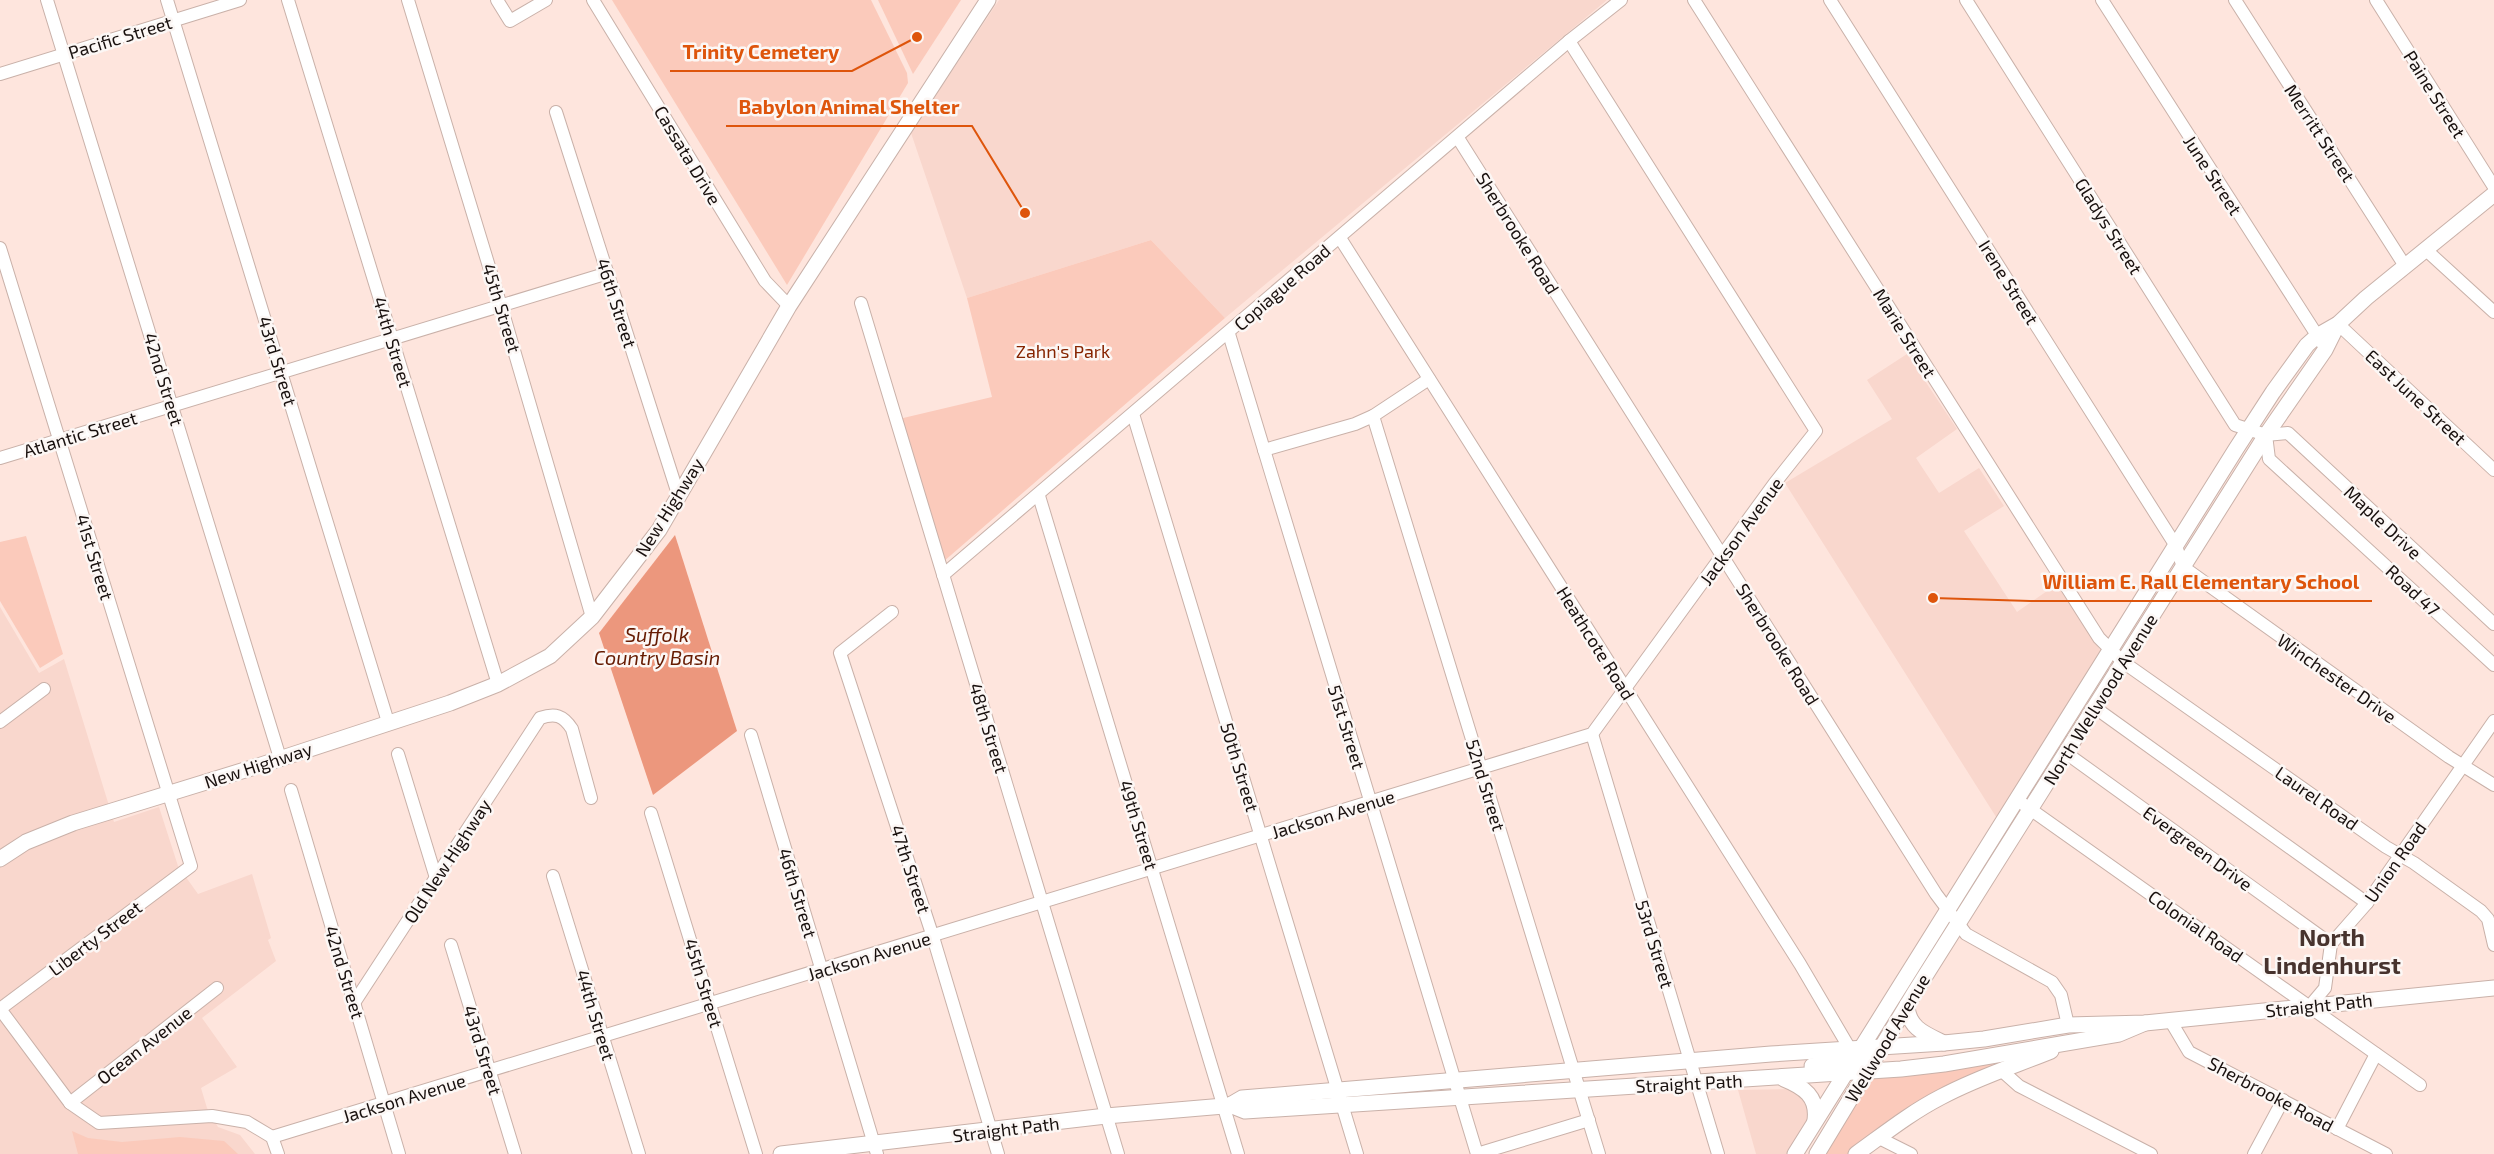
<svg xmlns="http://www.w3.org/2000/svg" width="2494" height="1154" viewBox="0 0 2494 1154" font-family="'Exo 2',sans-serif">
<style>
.built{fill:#f9d7cd}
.green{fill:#fbcabb}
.water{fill:#ec977d}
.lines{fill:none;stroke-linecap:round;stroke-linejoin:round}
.minor-casing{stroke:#c9b1a9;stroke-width:14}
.major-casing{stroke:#c9b1a9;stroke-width:17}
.minor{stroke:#fff;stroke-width:12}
.major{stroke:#fff;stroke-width:15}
.labels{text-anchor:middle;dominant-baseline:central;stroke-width:5;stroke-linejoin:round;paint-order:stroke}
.street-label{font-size:18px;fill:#18100e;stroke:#fcf7f5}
.park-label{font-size:18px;fill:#862400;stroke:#fcf7f5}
.water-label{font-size:20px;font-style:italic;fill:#661b02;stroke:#fcf7f5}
.district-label{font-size:24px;font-weight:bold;fill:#47332e;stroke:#fcf7f5}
.leader{fill:none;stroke:#de550c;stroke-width:2}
.callout-dot{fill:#de550c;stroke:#fcf7f5;stroke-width:2}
.callout-label{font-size:20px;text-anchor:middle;font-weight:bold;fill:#de550c;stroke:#fcf7f5;stroke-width:5;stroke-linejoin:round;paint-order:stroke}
</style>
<rect width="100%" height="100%" fill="#fee5dd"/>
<g class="built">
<polygon points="999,0 1607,0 1225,318 1151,240 967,298 911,133"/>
<polygon points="1907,354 1957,429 1916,458 1939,493 1979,468 2004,506 1964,531 2017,612 2057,584 2102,653 1998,820 1785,483 1892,419 1867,380"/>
<polygon points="0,607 39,673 64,659 114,822 159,807 178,866 198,894 252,874 271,938 268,940 276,961 202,1018 237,1067 201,1088 207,1108 218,1127 240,1135 255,1154 0,1154"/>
<polygon points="1797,1089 1813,1113 1792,1154 1756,1154 1738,1090"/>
</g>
<g class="green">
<polygon points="612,0 871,0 907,73 908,83 787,285"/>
<polygon points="878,0 961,0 913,74"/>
<polygon points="1151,240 1225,318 943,562 899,419 992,397 967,298"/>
<polygon points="26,536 63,654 40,668 0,601 0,542"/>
<polygon points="2039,1051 1852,1154 1823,1154 1871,1076"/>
<polygon points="72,1131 88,1138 122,1142 180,1137 224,1141 238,1154 78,1154"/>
</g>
<polygon class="water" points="675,535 737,731 653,795 599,633"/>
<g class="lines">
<g class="minor-casing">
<g id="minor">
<polyline points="47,0 280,758"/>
<polyline points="167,0 388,722"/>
<polyline points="288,0 498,684"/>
<polyline points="408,0 501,306 592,617"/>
<polyline points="497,0 510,21 546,0"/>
<polyline points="593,0 765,281 789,306"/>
<polyline points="1694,0 2099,638 2123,662 2386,847 2414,863 2481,911 2488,919 2494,945"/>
<polyline points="1830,0 2176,546 2183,567 2449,757 2494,785"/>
<polyline points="1966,0 2235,425 2266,435 2288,433 2494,624"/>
<polyline points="2102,0 2322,343"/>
<polyline points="2235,0 2405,266"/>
<polyline points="2376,0 2494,187"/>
<polyline points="0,74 240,0"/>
<polyline points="556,112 678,494"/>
<polyline points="1458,138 1936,894 1966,934 2052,982 2061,995 2068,1025"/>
<polyline points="1340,238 1800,964 1850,1049"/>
<polyline points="0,248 191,866 0,1009"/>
<polyline points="2425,249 2494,312"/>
<polyline points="861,303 1118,1154"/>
<polyline points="2338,324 2494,470"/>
<polyline points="1229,334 1477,1154"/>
<polyline points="1133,414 1357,1154"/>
<polyline points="1373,416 1599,1154"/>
<polyline points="2266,435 2269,459 2494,665"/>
<polyline points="1264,450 1355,424 1373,416 1429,379"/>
<polyline points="0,458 608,273"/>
<polyline points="1039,496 1238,1154"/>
<polyline points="943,575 1569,41 1621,0"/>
<polyline points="892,612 840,653 933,937 998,1154"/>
<polyline points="2094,707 2367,903"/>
<polyline points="0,722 44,689"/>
<polyline points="1592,734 1718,1154"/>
<polyline points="751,735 877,1154"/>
<polyline points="2066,753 2331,944"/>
<polyline points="398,754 436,878"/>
<polyline points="291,790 399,1154"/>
<polyline points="2016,799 2420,1085"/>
<polyline points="651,813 756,1154"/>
<polyline points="553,876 639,1154"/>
<polyline points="451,945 515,1154"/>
<path d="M 354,1003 L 540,718 C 555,713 563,715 572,729 L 591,798"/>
<polyline points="2309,1007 2325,988 2331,944 2367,903 2494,721"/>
<polyline points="0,1009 70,1103 99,1123 212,1116 247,1122 272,1137 278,1154"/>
<polyline points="2170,1020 2189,1052 2386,1154"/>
<polyline points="2001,1070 2019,1086 2151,1154"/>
<polyline points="70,1103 217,988"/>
<polyline points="2337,1129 2376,1054"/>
<polyline points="272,1137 1592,734 1774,484 1816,431 1569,41"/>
<polyline points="1879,1138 1911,1154"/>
<polyline points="1477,1154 1589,1120"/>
<polyline points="2254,1154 2283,1100"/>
</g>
</g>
<g class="major-casing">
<g id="major">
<polyline points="0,859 26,842 73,823 261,765 450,703 498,684 550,656 592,617 659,530 789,306 988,0"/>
<path d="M 1907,1005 C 1908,1028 1925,1034 1944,1043"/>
<polyline points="1812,1066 1862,1058"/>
<path d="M 1784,1079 C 1804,1087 1818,1097 1815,1120"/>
<polyline points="1230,1105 1242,1098 1771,1054 1944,1043 1984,1039 2068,1025 2145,1023 2494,988"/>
<polyline points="781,1154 1106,1116 1224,1106 1230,1105 1245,1111 1901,1069 1944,1064 2119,1034 2145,1023"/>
<polyline points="1795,1154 2236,449 2273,392 2307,345 2317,336 2338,324 2366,298 2494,194"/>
<polyline points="1817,1154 1915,992 2266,435 2325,350 2338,324"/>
<path d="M 1856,1154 C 1884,1134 1910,1113 1941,1097 C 1976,1078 2014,1066 2051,1051"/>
</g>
</g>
<use href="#minor" class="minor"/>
<use href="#major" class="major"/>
</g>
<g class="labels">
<g class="street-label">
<text transform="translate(120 37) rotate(-17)">Pacific Street</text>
<text transform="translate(2435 94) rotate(58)">Paine Street</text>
<text transform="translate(2320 133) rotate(57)">Merritt Street</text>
<text transform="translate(688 155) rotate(59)">Cassata Drive</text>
<text transform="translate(2213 175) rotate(57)">June Street</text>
<text transform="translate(2109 226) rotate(58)">Gladys Street</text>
<text transform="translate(1518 233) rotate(58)">Sherbrooke Road</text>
<text transform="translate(2009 282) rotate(58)">Irene Street</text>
<text transform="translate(1282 287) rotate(-41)">Copiague Road</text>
<text transform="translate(617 303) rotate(72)">46th Street</text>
<text transform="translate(502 308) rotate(73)">45th Street</text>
<text transform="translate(1905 333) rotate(58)">Marie Street</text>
<text transform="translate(393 342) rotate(73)">44th Street</text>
<text transform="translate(278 361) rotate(73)">43rd Street</text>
<text transform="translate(164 379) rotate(73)">42nd Street</text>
<text transform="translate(2416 397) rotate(43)">East June Street</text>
<text transform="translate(80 434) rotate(-17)">Atlantic Street</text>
<text transform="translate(669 507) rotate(-58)">New Highway</text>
<text transform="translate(2383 522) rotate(43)">Maple Drive</text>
<text transform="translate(1741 531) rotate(-54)">Jackson Avenue</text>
<text transform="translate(95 557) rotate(73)">41st Street</text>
<text transform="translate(2413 590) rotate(43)">Road 47</text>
<text transform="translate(1596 643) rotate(58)">Heathcote Road</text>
<text transform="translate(1778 644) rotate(58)">Sherbrooke Road</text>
<text transform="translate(2337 678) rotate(35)">Winchester Drive</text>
<text transform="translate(2100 699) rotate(-58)">North Wellwood Avenue</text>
<text transform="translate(1347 727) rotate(73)">51st Street</text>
<text transform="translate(989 728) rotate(73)">48th Street</text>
<text transform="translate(258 765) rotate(-18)">New Highway</text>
<text transform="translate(1240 767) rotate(73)">50th Street</text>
<text transform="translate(1486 785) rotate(73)">52nd Street</text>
<text transform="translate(2317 798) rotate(35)">Laurel Road</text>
<text transform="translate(1333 814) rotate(-17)">Jackson Avenue</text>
<text transform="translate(1139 825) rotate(73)">49th Street</text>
<text transform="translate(2198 848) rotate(36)">Evergreen Drive</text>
<text transform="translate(447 861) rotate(-57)">Old New Highway</text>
<text transform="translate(2395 862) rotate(-55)">Union Road</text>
<text transform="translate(911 869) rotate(72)">47th Street</text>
<text transform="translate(798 893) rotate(73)">46th Street</text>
<text transform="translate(2196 926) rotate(35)">Colonial Road</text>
<text transform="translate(95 938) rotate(-37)">Liberty Street</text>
<text transform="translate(1655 944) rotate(73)">53rd Street</text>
<text transform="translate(869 956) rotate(-17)">Jackson Avenue</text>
<text transform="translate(345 972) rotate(73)">42nd Street</text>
<text transform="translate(704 983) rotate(73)">45th Street</text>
<text transform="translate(2319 1005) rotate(-6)">Straight Path</text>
<text transform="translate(596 1015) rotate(73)">44th Street</text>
<text transform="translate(1887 1038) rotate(-59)">Wellwood Avenue</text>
<text transform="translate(144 1045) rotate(-38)">Ocean Avenue</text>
<text transform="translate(483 1050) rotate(73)">43rd Street</text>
<text transform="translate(1689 1083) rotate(-3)">Straight Path</text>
<text transform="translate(2271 1094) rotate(28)">Sherbrooke Road</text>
<text transform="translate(404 1098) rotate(-17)">Jackson Avenue</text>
<text transform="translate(1006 1129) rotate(-7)">Straight Path</text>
</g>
<g class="park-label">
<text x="1063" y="351">Zahn's Park</text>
</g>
<g class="water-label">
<text x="657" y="634">Suffolk<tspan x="657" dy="23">Country Basin</tspan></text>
</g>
<g class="district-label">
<text x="2332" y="936">North<tspan x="2332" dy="28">Lindenhurst</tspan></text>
</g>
</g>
<path class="leader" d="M917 37L852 71H670M1025 213L972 126H726M1933 598L2030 601H2372"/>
<g class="callout-dot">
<circle cx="917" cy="37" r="6"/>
<circle cx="1025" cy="213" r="6"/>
<circle cx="1933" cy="598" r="6"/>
</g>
<g class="callout-label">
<text x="761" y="59">Trinity Cemetery</text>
<text x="849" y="114">Babylon Animal Shelter</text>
<text x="2201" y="589">William E. Rall Elementary School</text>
</g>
</svg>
